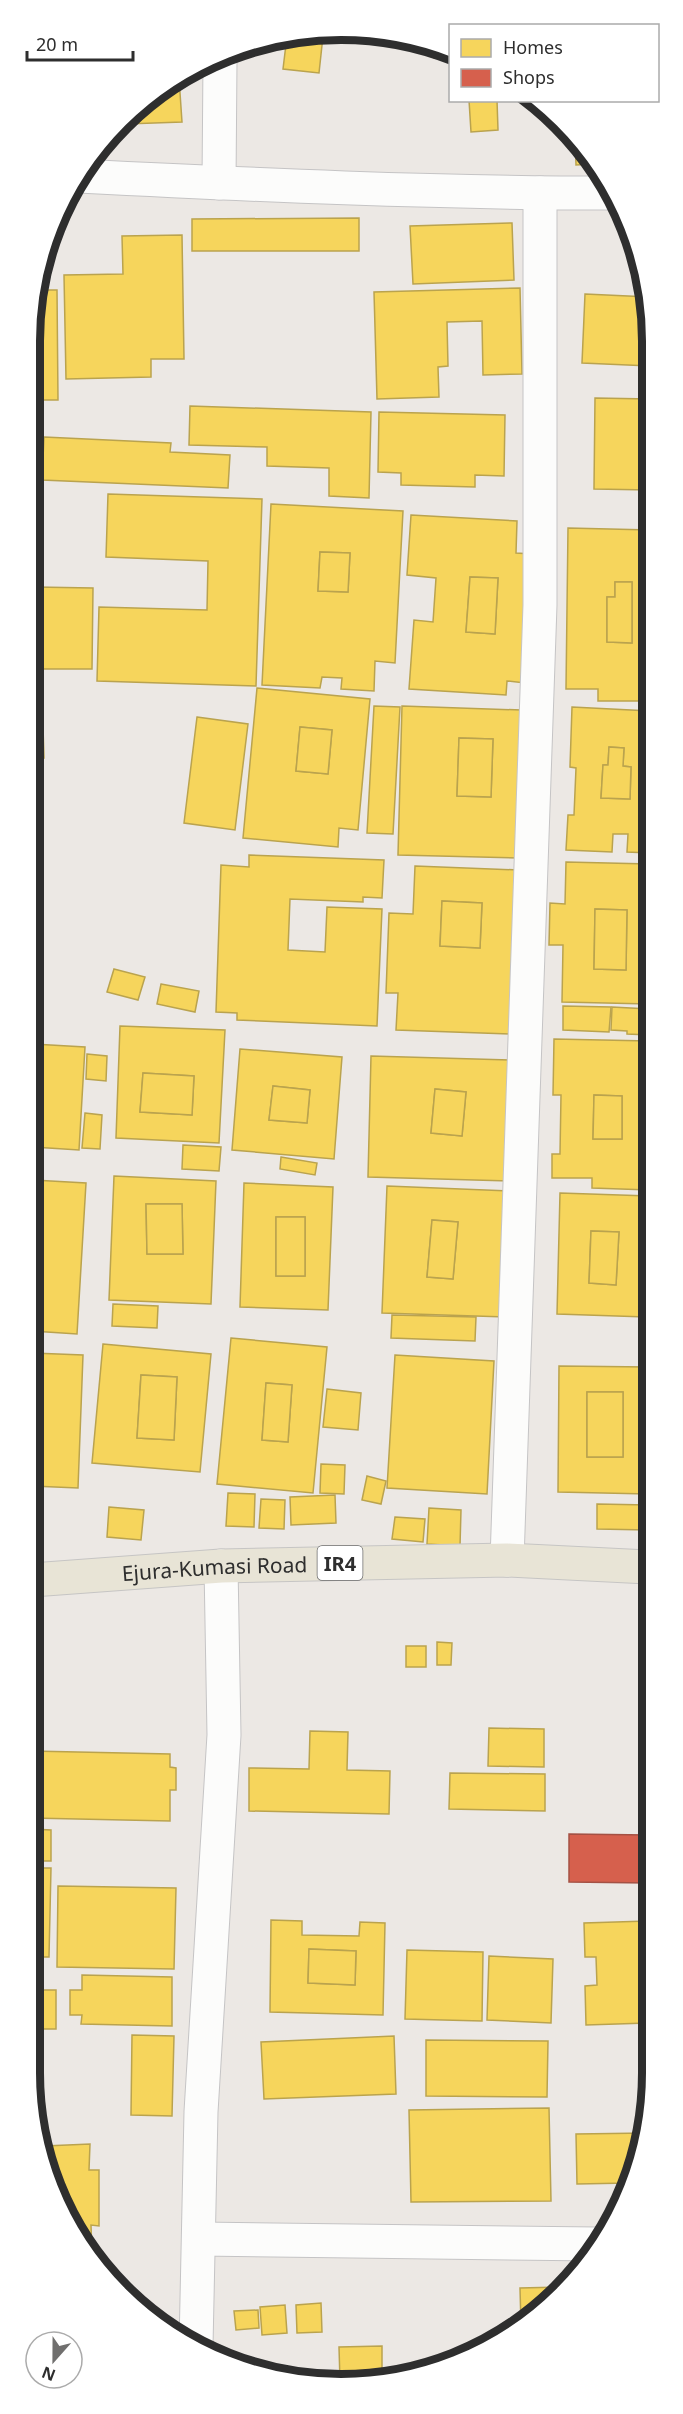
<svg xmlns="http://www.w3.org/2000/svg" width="683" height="2414" viewBox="0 0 683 2414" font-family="'Noto Sans',sans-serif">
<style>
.homes{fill:#f6d55c;stroke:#baa34e;stroke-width:1.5;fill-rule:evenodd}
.shops{fill:#d6604d;stroke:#a45144;stroke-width:1.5}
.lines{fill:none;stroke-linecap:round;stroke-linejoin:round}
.minor-casing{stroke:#c5c4c5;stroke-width:35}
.major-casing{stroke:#c6c5c4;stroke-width:35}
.minor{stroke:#fcfcfb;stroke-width:33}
.major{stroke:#e8e4d6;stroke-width:33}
.labels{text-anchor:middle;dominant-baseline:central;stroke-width:6;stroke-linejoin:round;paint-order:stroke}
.shield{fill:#fff;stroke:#6d6d6d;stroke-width:1.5}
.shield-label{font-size:20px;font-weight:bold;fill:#2e2e2e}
.street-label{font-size:21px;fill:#2e2e2e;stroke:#fff}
.rim{fill:none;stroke:#2e2e2e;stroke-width:8}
</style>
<rect width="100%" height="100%" fill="#ece8e4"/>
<g class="homes">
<polygon points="287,36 323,36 319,73 283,69"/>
<polygon points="433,48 450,54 450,57 434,58"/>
<polygon points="179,78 182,122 127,124 168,83"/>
<polygon points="469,100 497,100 498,130 471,132"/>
<polygon points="575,136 593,164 576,165"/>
<polygon points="359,218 359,251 192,251 192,219"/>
<polygon points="512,223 514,280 413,284 410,226"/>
<polygon points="182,235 184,359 151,359 151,377 66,379 64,275 123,274 122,236"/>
<polygon points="520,288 522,374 483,375 482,321 447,322 448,366 438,367 439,397 377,399 374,292"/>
<polygon points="36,290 57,290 58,400 36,400"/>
<polygon points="585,294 649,297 650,366 582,363"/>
<polygon points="595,398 650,399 650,490 594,489"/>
<polygon points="190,406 371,412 369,498 329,496 329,468 267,466 267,447 189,445"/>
<polygon points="379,412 505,415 504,476 475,475 475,487 401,485 401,473 378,472"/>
<polygon points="44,437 171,443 170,452 230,455 228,488 42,480"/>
<polygon points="108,494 262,499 256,686 97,681 99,607 207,610 208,561 106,557"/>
<path d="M 271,504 L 403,511 L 395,663 L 375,661 L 374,691 L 341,689 L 342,678 L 322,677 L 320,688 L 262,685 ZM 320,552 L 350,553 L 348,592 L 318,591 Z"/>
<path d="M 411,515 L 517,521 L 516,553 L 532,554 L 525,683 L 507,681 L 506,695 L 409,689 L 414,620 L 433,622 L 436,578 L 407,575 ZM 470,577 L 498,578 L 495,634 L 466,632 Z"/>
<path d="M 568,528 L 650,530 L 650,701 L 598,701 L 598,689 L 566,689 ZM 615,582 L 632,582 L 632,643 L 607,642 L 607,597 L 615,597 Z"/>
<polygon points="320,552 350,553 348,592 318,591"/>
<polygon points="470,577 498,578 495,634 466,632"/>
<polygon points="615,582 632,582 632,643 607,642 607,597 615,597"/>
<polygon points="35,587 93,588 92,669 35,669"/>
<path d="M 257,688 L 370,699 L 358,830 L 339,828 L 338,847 L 243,838 ZM 300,727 L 332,730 L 328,774 L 296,771 Z"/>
<polygon points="374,706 400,707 393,834 367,833"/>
<path d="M 402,706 L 521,710 L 518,858 L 398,855 ZM 459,738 L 493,739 L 491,797 L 457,796 Z"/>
<path d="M 572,707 L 650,711 L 649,853 L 627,852 L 628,834 L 613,834 L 612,852 L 566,850 L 568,815 L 574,815 L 576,768 L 570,767 ZM 609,747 L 624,748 L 623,766 L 631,767 L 630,799 L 601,798 L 603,765 L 608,765 Z"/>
<polygon points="197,717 248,724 235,830 184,823"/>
<polygon points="34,727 43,727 44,758 34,759"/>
<polygon points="300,727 332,730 328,774 296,771"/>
<polygon points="459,738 493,739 491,797 457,796"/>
<polygon points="609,747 624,748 623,766 631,767 630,799 601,798 603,765 608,765"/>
<polygon points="249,855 384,860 382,898 363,897 363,902 290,899 288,950 325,952 327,907 382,909 377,1026 237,1020 237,1013 216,1012 221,865 249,867"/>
<path d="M 566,862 L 649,864 L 649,1004 L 562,1002 L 563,945 L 549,945 L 550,903 L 565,904 ZM 595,909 L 627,910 L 626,970 L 594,969 Z"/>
<path d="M 415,866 L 518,870 L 512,1034 L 396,1030 L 398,993 L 386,993 L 389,913 L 413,914 ZM 442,901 L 482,903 L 480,948 L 440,946 Z"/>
<polygon points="442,901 482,903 480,948 440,946"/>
<polygon points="595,909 627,910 626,970 594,969"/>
<polygon points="114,969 145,977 138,1000 107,992"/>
<polygon points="161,984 199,991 195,1012 157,1004"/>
<polygon points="563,1006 611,1007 609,1032 563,1030"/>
<polygon points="612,1007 649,1009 649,1035 627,1034 627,1031 611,1030"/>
<path d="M 120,1026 L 225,1030 L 219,1143 L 116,1138 ZM 143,1073 L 194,1076 L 192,1115 L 140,1112 Z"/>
<path d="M 554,1039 L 649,1041 L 649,1190 L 592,1188 L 592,1178 L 552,1178 L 552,1154 L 560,1154 L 561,1095 L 553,1095 ZM 594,1095 L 622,1096 L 622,1139 L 593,1139 Z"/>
<polygon points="33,1044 85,1047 79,1150 33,1147"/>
<path d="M 240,1049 L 342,1057 L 334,1159 L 232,1150 ZM 273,1086 L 310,1090 L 307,1123 L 269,1120 Z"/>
<polygon points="87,1054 107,1056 106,1081 86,1079"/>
<path d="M 371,1056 L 514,1060 L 511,1181 L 368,1177 ZM 435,1089 L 466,1092 L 462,1136 L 431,1133 Z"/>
<polygon points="143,1073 194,1076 192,1115 140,1112"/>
<polygon points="273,1086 310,1090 307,1123 269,1120"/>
<polygon points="435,1089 466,1092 462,1136 431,1133"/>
<polygon points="594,1095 622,1096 622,1139 593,1139"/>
<polygon points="85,1113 102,1115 100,1149 82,1148"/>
<polygon points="183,1145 221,1147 219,1171 182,1169"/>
<polygon points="281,1157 317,1163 315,1175 280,1169"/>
<path d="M 114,1176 L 216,1181 L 211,1304 L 109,1300 ZM 146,1204 L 182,1204 L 183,1254 L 147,1254 Z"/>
<polygon points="33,1180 86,1183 77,1334 32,1331"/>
<path d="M 244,1183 L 333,1187 L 328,1310 L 240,1307 ZM 276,1217 L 305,1217 L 305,1276 L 276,1276 Z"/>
<path d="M 387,1186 L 510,1191 L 506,1317 L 382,1313 ZM 432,1220 L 458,1222 L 453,1279 L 427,1277 Z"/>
<path d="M 560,1193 L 649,1196 L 646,1317 L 557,1314 ZM 591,1231 L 619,1232 L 616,1285 L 589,1283 Z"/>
<polygon points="146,1204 182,1204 183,1254 147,1254"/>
<rect x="276" y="1217" width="29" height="59"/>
<polygon points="432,1220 458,1222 453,1279 427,1277"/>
<polygon points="591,1231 619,1232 616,1285 589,1283"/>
<polygon points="113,1304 158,1306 157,1328 112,1326"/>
<polygon points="392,1315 476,1317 475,1341 391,1338"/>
<path d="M 231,1338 L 327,1347 L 313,1493 L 217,1484 ZM 266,1383 L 292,1385 L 288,1442 L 262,1440 Z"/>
<path d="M 103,1344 L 211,1354 L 200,1472 L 92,1463 ZM 141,1375 L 177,1377 L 174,1440 L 137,1438 Z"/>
<polygon points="32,1353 83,1355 78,1488 32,1486"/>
<polygon points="395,1355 494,1361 487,1494 387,1488"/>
<path d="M 559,1366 L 648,1367 L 648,1494 L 558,1492 ZM 587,1392 L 623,1392 L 623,1457 L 587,1457 Z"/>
<polygon points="141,1375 177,1377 174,1440 137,1438"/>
<polygon points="266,1383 292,1385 288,1442 262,1440"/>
<polygon points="327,1389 361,1393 358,1430 323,1427"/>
<rect x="587" y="1392" width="36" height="65"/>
<polygon points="321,1464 345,1465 344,1494 320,1493"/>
<polygon points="367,1476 386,1481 381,1504 362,1500"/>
<polygon points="228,1493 255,1494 254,1527 226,1526"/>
<polygon points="335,1495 336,1523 291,1525 290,1497"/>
<polygon points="261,1499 285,1500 284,1529 259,1528"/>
<polygon points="597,1504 648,1505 648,1530 597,1529"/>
<polygon points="109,1507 144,1510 141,1540 107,1537"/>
<polygon points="429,1508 461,1510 460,1546 427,1544"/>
<polygon points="395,1517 425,1519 423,1542 392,1539"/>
<polygon points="437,1642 452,1643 451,1665 437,1665"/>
<rect x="406" y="1646" width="20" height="21"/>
<polygon points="489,1728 544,1729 544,1767 488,1766"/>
<polygon points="310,1731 348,1732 347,1770 390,1771 389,1814 249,1811 249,1768 309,1769"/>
<polygon points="31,1751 170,1754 170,1767 176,1768 176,1790 170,1790 170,1821 31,1818"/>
<polygon points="450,1773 545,1774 545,1811 449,1809"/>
<polygon points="31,1829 51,1830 51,1861 31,1861"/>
<polygon points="31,1868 51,1868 49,1957 30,1957"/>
<polygon points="58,1886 176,1888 174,1969 57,1967"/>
<path d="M 271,1920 L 302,1921 L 302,1935 L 359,1936 L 360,1922 L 385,1923 L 383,2015 L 270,2012 ZM 309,1949 L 356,1951 L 355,1985 L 308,1983 Z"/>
<polygon points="647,1921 647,2023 586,2025 585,1986 597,1985 596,1957 585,1957 584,1923"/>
<polygon points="309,1949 356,1951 355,1985 308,1983"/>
<polygon points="407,1950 483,1952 482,2021 405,2019"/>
<polygon points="489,1956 553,1959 551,2023 487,2020"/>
<polygon points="82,1975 172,1977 172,2026 81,2024 82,2015 70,2015 70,1990 82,1990"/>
<rect x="30" y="1990" width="26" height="39"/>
<polygon points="132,2035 174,2036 172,2116 131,2115"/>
<polygon points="394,2036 396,2094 264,2099 261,2042"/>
<polygon points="426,2040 548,2041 547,2097 426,2096"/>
<polygon points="549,2108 551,2201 411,2202 409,2110"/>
<polygon points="647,2133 628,2183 577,2184 576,2134"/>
<polygon points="90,2144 89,2170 99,2170 99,2226 91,2225 92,2253 54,2191 45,2146"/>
<polygon points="560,2287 531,2320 521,2325 520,2288"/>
<polygon points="321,2303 322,2332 297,2333 296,2305"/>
<polygon points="285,2305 287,2333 262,2335 260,2307"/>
<polygon points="258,2310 259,2328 236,2330 234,2311"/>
<polygon points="382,2346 382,2377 340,2381 339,2347"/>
</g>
<polygon class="shops" points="569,1834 648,1835 648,1883 569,1882"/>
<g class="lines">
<g class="minor-casing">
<g id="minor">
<path d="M 79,176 C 256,185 434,193 611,193"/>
<polyline points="219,183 220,61"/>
<polyline points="507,1560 540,605 540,193"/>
<polyline points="199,2239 597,2244"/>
<polyline points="196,2346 201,2112 224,1735 221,1566"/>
</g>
</g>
<g class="major-casing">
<g id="major">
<path id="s1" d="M 32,1580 L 221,1566 L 507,1560 L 648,1567"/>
</g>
</g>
<use href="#minor" class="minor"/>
<use href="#major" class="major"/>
</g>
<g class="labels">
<rect class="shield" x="317.5" y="1546" width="45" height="34" rx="4.5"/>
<g class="shield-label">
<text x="340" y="1563">IR4</text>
</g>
<g class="street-label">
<text stroke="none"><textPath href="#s1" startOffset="183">Ejura-Kumasi Road</textPath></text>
</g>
</g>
<path d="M0 0H683V2414H0ZM341 40H341A301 301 0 0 1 642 341V2073A301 301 0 0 1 341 2374H341A301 301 0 0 1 40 2073V341A301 301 0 0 1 341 40Z" fill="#fff" fill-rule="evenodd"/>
<path class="rim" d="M341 40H341A301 301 0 0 1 642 341V2073A301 301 0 0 1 341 2374H341A301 301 0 0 1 40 2073V341A301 301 0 0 1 341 40Z"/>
<rect x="449" y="24" width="210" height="78" fill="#ffffff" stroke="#ababab" stroke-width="1.5"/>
<rect x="461" y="39" width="30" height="18" fill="#f6d55c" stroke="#ababab" stroke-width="1.5"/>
<text x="503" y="54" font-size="18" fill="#2e2e2e">Homes</text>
<rect x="461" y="69" width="30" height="18" fill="#d6604d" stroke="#ababab" stroke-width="1.5"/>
<text x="503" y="84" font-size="18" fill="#2e2e2e">Shops</text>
<g transform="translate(54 2360) rotate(201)"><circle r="28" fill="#ffffff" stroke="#ababab" stroke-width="1.5"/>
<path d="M0-4.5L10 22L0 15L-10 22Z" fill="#706f6e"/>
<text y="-9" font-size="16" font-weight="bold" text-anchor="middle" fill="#2e2e2e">N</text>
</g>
<path d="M27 51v9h106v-9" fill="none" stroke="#2e2e2e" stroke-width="3"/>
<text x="36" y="51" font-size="18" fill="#2e2e2e" stroke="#ffffff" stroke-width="4.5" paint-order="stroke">20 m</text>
</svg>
